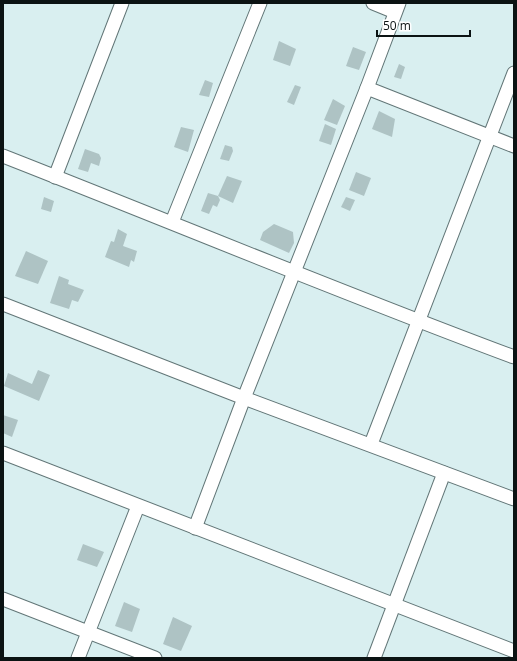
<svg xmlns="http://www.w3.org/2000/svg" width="517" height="661" viewBox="0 0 517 661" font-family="'Open Sans',sans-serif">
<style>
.building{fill:#aec3c4}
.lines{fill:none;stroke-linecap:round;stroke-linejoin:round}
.street-casing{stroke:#627677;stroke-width:15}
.street{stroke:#fff;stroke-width:13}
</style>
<rect width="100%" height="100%" fill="#d9eff0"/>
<g class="building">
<polygon points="279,41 296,49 290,66 273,60"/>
<polygon points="353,47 366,52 359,70 346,66"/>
<polygon points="399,64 405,67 401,79 394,77"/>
<polygon points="205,80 213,83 209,97 199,95"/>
<polygon points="295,85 301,87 294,105 287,102"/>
<polygon points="333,99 345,106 337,125 324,120"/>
<polygon points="379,111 395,119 392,137 372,129"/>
<polygon points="325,124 336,129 331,145 319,141"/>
<polygon points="181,127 194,130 188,152 174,147"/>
<polygon points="225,145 232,147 233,151 229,161 220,159"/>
<polygon points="85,149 99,154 101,158 99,166 91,163 88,172 78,169"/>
<polygon points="356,172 371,178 364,196 349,190"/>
<polygon points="227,176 242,181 233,203 218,196"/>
<polygon points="208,193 218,196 220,200 217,207 213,205 209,214 201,211"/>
<polygon points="44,197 54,201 51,212 41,209"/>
<polygon points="346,197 355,200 350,211 341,207"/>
<polygon points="274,224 293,232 294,243 289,253 260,240 263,232"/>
<polygon points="118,229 127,234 123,246 137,251 134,262 131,260 129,267 105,257 111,241 114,242"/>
<polygon points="26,251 48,261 38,284 15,276"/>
<polygon points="59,276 69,280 68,284 84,290 78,302 72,300 69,309 50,303"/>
<polygon points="38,370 50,375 39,401 4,386 8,373 32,384"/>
<polygon points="3,415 18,420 12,437 3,433"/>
<polygon points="83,544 104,552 97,567 77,560"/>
<polygon points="124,602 140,609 132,632 115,626"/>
<polygon points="173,617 192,626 181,651 163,644"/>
</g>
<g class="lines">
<g class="street-casing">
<g id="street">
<polyline points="373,3 395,12"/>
<polyline points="367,88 514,146"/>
<path d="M 3,156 C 174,223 342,293 514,357"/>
<polyline points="55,177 122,3"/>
<polyline points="172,222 260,3"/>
<polyline points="3,304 244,398 514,499"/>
<polyline points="371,444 514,73"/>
<polyline points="3,453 514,651"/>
<polyline points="195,528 244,398 367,88 399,3"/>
<polyline points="3,599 155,658"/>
<polyline points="78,658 138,506"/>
<polyline points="374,658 444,473"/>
</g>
</g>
<use href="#street" class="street"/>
</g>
<rect width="517" height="661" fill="none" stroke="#0b1313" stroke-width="8"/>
<path d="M377 30v6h93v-6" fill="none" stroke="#0b1313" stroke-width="2"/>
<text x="383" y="30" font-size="12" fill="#0b1313" stroke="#ffffff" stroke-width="3" paint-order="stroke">50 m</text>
</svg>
